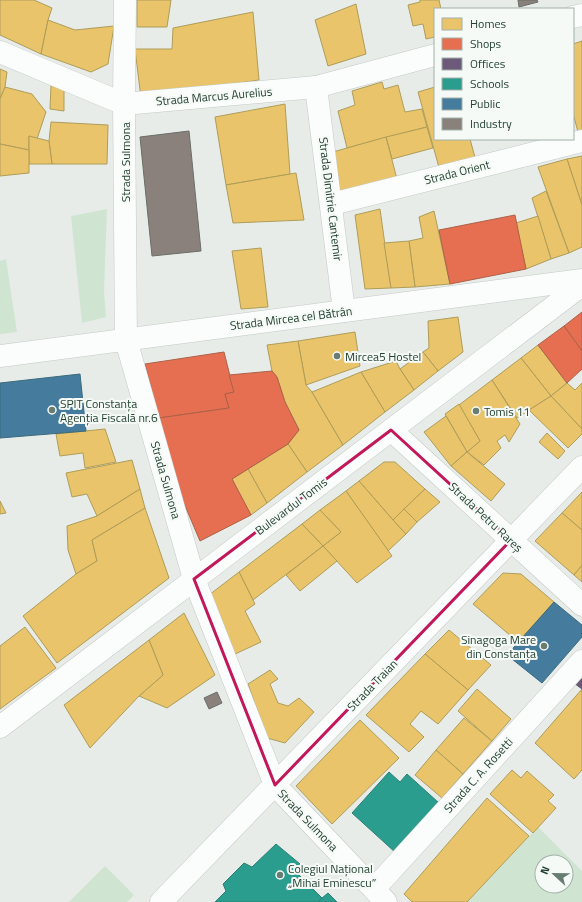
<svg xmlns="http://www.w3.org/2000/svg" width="582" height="902" viewBox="0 0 582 902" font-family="'Titillium Web',sans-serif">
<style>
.green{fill:#d0e5d1;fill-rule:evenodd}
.homes{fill:#e9c46a;stroke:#ae9d59}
.shops{fill:#e76f51;stroke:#ac6148}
.offices{fill:#6d597a;stroke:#575264}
.schools{fill:#2a9d8f;stroke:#288173}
.public{fill:#457b9d;stroke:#3b6a7d}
.industry{fill:#8a817c;stroke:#6b6e66}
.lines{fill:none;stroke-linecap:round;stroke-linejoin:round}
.minor-casing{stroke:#c4c9c6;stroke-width:23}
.minor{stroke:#fbfcfc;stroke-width:22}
.marked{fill:none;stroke:#c2185b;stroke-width:3;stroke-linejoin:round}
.poi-dot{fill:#687d72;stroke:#f6faf7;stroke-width:1.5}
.labels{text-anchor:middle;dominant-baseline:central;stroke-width:4;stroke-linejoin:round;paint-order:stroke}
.street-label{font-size:12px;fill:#234132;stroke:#f6faf7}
.poi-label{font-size:12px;fill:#234132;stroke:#f6faf7;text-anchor:start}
</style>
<rect width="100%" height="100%" fill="#e7ece9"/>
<g class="green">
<polygon points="107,209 104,292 106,317 82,323 71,216"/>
<polygon points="6,259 17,332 0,334 0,261"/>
<path d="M 538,827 L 582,871 L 582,902 L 467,902 ZM 542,862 L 566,862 L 566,886 L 542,886 Z"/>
<polygon points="105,866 134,895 127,902 69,902"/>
</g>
<g class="homes">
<polygon points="0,0 34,0 52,8 48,20 41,54 0,35"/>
<polygon points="137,0 171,0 167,27 137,27"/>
<polygon points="420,0 439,0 441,9 435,9 435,37 426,39 423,24 413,26 408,5 420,2"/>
<polygon points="356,4 366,54 328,66 315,20"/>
<polygon points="253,12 259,80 141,98 135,49 172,49 173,28"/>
<polygon points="48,20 75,30 114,26 108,64 91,72 41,54"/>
<polygon points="582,41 582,135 579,136 573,113 573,44"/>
<polygon points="0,69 7,72 5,87 0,99"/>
<polygon points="382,82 384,89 398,85 405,112 422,109 427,127 347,148 338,111 355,105 352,91"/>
<polygon points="51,85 64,90 64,111 50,109"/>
<polygon points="5,87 32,94 46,112 37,139 29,136 29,150 0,144 0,99"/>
<polygon points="435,87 435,139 470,139 476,161 440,171 418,92"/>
<polygon points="285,104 290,174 226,185 215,117"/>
<polygon points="51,122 108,125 107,164 52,164 49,141"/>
<polygon points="427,127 433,148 392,159 386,137"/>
<polygon points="29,136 49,141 52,164 29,164"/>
<polygon points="386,137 398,183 338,196 333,152"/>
<polygon points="0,144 29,150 29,173 0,176"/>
<polygon points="582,156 582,205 567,159"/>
<polygon points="567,159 582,205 582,247 569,253 538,167"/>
<polygon points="296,173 304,220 233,223 226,185"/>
<polygon points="546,191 569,253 551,259 532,198"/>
<polygon points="380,209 391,288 365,289 355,215"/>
<polygon points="434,211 450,284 415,287 409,241 423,238 419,217"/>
<polygon points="538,216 551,259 526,269 516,223"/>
<polygon points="409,241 415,287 391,288 384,243"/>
<polygon points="261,248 268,307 241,309 232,251"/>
<polygon points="458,317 463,352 438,371 423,352 429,348 428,321"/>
<polygon points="355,332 360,366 306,385 298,341"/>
<polygon points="298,341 306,385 312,392 343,445 307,472 288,444 299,430 285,402 277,377 272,371 267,345"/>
<polygon points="538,345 567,383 551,396 521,358"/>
<polygon points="423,352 438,371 414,390 400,369"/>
<polygon points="521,358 551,396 517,418 492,380"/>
<polygon points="396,361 400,369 414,390 385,412 361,372"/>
<polygon points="361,372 385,412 343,445 312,392"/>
<polygon points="492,380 520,424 509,442 505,435 497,441 501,448 484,465 467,452 480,441 459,405"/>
<polygon points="567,383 575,390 582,383 582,429 551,396"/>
<polygon points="551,396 582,429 582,434 568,448 529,410"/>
<polygon points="459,404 480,441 467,452 445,414"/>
<polygon points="446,416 467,452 451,466 424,432"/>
<polygon points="105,429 116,462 85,468 83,453 60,456 56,434"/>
<polygon points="547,433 565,451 558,459 539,442"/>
<polygon points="288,444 307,472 267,503 248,469"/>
<polygon points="467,452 505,484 491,501 451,466"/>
<polygon points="132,460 140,489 97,516 87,494 72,497 66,473"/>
<polygon points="384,462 395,462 425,489 393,520 359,481"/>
<polygon points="248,469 267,503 251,515 232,479"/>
<polygon points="359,481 393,520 406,534 388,551 346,491"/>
<polygon points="140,489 145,508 92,540 97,561 76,574 68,550 67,526 97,516"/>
<polygon points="425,489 440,502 417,522 404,509"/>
<polygon points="346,491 392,556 357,583 323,546 341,532 320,510"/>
<polygon points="582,492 582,530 562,513"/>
<polygon points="0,501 6,513 0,514"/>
<polygon points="145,508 169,578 57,663 23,616 76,574 97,561 92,540"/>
<polygon points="404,509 417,522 406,534 393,520"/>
<polygon points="320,510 341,532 323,546 302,524"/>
<polygon points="562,513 582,530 582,565 574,575 535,541"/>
<polygon points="302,524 323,546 253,600 239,572"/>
<polygon points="323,546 337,561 300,591 286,575"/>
<polygon points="582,565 582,582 574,575"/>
<polygon points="239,572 255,604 245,611 261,642 233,655 209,595"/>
<polygon points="503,573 521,574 554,602 518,642 473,604"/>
<polygon points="184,613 215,675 167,708 139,696 163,675 149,640"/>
<polygon points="25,627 56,668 0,709 0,646"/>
<polygon points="449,630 491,665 468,690 425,654"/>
<polygon points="149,640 163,675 139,696 90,748 64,705"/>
<polygon points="425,654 468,690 438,724 421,711 410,724 424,737 409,752 366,715"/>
<polygon points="270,670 278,679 270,684 278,703 288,706 299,698 314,712 285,743 267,738 248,684"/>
<polygon points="477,689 511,719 492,741 458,711"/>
<polygon points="582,689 582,770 574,779 535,743"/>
<polygon points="464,718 492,741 463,774 436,750"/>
<polygon points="360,720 399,758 332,824 296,786"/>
<polygon points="436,750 463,774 442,798 415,775"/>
<polygon points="512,770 521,778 527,771 554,795 548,801 556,808 533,833 490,794"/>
<polygon points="487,798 529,836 467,902 412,902 404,894"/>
</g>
<g class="shops">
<polygon points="515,215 526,269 450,284 439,230"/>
<polygon points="582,312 582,351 564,326"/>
<polygon points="564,326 582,351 582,369 567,383 538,345"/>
<polygon points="224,352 234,392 225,394 229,408 159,418 145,364"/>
<polygon points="272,371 277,377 285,402 299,430 288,444 232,479 251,515 200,541 183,501 159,418 229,408 225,394 234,392 229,375"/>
</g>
<polygon class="offices" points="582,674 582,689 574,683"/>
<g class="schools">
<polygon points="389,772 400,782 407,774 439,803 396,853 352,813"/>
<polygon points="276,844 300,864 295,871 322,898 318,902 215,902 226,891 223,884 244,863 252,867"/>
<polygon points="328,893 337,902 318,902 322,898"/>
</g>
<g class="public">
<polygon points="80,374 86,431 0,438 0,383"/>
<polygon points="554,602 582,625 582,637 542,683 507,655"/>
</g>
<g class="industry">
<polygon points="518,0 537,0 538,2 519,7"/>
<polygon points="189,131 201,251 152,256 140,137"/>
<polygon points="217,692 222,703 209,709 204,698"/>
</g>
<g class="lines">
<g class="minor-casing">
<g id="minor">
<polyline points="125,0 124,104 126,340 194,579 275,785 386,902"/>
<polyline points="573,17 582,15"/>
<polyline points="0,52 124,104 316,87 435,55"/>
<polyline points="316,87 344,311"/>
<polyline points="332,204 582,141"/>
<polyline points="0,356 582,280"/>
<polyline points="391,430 582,605"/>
<polyline points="0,727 582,285"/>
<polyline points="374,889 582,661"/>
<polyline points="161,902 582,467"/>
</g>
</g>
<use href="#minor" class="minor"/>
</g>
<path class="marked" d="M 391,430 L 511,540 L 275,785 L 194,579 Z"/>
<g class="poi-dot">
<circle cx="337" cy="356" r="4"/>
<circle cx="52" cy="410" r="4"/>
<circle cx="476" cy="411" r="4"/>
<circle cx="544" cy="646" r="4"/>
<circle cx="280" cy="875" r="4"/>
</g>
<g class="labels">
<g class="street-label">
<text transform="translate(214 96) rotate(-5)">Strada Marcus Aurelius</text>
<text transform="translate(125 162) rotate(-90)">Strada Sulmona</text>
<text transform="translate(457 172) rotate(-14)">Strada Orient</text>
<text transform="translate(331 199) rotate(83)">Strada Dimitrie Cantemir</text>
<text transform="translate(291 318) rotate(-7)">Strada Mircea cel Bătrân</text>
<text transform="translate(166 480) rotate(74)">Strada Sulmona</text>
<text transform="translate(291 506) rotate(-37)">Bulevardul Tomis</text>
<text transform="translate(486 517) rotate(43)">Strada Petru Rareș</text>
<text transform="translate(372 685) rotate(-46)">Strada Traian</text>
<text transform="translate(478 775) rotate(-48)">Strada C. A. Rosetti</text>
<text transform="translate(308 820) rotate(46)">Strada Sulmona</text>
</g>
<g class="poi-label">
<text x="345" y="356">Mircea5 Hostel</text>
<text x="60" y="403">SPIT Constanța<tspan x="60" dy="14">Agenția Fiscală nr.6</tspan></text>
<text x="484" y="411">Tomis 11</text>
<text x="536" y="639" text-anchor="end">Sinagoga Mare<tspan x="536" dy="14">din Constanța</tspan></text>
<text x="288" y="868">Colegiul Național<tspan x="288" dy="14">„Mihai Eminescu”</tspan></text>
</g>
</g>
<rect x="434" y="8" width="140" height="132" fill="#f6faf7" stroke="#a2b0a8"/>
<rect x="442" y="18" width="20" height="12" fill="#e9c46a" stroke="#a2b0a8"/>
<text x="470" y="28" font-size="12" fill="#234132">Homes</text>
<rect x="442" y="38" width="20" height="12" fill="#e76f51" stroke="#a2b0a8"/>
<text x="470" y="48" font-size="12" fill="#234132">Shops</text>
<rect x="442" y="58" width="20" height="12" fill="#6d597a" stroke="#a2b0a8"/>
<text x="470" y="68" font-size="12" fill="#234132">Offices</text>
<rect x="442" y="78" width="20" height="12" fill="#2a9d8f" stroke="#a2b0a8"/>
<text x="470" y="88" font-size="12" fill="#234132">Schools</text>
<rect x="442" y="98" width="20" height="12" fill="#457b9d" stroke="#a2b0a8"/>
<text x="470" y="108" font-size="12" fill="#234132">Public</text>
<rect x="442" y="118" width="20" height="12" fill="#8a817c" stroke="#a2b0a8"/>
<text x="470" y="128" font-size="12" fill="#234132">Industry</text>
<g transform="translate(554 874) rotate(292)"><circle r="19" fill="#f6faf7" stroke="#a2b0a8"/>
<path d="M0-3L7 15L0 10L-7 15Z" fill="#687d72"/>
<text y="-6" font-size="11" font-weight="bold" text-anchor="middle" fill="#234132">N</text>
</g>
</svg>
